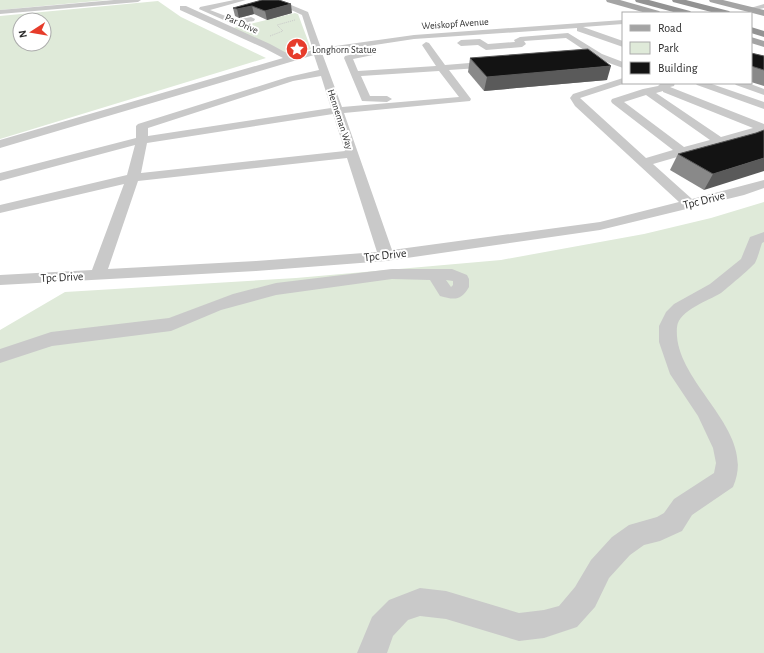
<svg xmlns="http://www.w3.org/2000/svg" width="764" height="653" viewBox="0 0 764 653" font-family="'Alegreya Sans',sans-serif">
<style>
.green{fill:#dfead9;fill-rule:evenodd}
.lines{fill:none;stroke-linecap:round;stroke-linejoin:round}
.path{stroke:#c9c9c9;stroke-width:1;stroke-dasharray:1 1;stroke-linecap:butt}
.minor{fill:#c9c9c9;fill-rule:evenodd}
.major{fill:#a4a4a4;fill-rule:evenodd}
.highway{fill:#939393;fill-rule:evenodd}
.wall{fill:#898989}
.shaded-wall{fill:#5a5a5a}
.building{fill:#131313;stroke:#5a5a5a}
.labels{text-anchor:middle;stroke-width:4;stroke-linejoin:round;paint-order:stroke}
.far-street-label{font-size:10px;fill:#2c2c2c;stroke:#fff}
.far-poi-label{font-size:10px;fill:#2c2c2c;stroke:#fff;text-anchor:start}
.street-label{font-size:12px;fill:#2c2c2c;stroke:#fff}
</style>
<rect width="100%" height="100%" fill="#fff"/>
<!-- green -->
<g class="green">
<path d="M0,0H107L0,10Z"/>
<path d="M158,1L181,17L266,58L0,139V16ZM20,20H44V44H20Z"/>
<path d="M295,13L298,14L311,49L290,56L233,28Z"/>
<path d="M764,202V653H0V330L65,292L296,278L501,260L644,234L711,218Z"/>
</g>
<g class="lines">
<!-- path -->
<path class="path" d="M270,36L283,31L277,25L295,20"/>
<!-- minor -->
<g class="minor">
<path d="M114,0H141L138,2L0,14V10Z"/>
<path d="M234,0H246L210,10L236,20L251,17L255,19L254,21L235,25L199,9L200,7Z"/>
<path d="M270,0H279L308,12L321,48L414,35L623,20V24L583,27L623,41V47L577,31V28L414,39L322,53L342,107L459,97L439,71L361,76L370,96H387L392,99L387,102L362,101L344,58L345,56L370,50L373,51L374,53L373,55L353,59L358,71L436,66L422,45L426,42L429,43L445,65L494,61L499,64L494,67L449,70L471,99L470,101L344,113L392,250L600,222L679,202L575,106L570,98L573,94L623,78V83H626L580,98L646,158L673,150L612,103L611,101L612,99L643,89L658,86L660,84L675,83L674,86L670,87L764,124V132L653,164L692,199L764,180V188L744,195L600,230L386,261L256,271L0,285V275L92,270L124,184L0,213V205L127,175L135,145L0,181V173L136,138V126L138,124L288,77L319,70L314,55L0,148V140L283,58L264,48L180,10V6H186L270,44L292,56L313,50L302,15ZM321,76L331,108L148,136V128L293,81ZM663,91V92L753,128L721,137L656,93ZM646,95L710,140L684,147L624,102ZM333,114L345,151L141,173L147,143ZM347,158L377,252L256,261L108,269L138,181Z"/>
<path d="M764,4V8L751,11L747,9Z"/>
<path d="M568,33L602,54L623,62V68L598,59L571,60L570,58L571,56L590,54L566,38L524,41L526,44L522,47L486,50L478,45L461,46L457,43L461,40L480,39L488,44L515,42L514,40L520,37Z"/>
<path d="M695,83H709L764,102V109L697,85Z"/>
<path d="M734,83H748L764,89V95L736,85Z"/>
<path d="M764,232V242L762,243C760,249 758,257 755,263C752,267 725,290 721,293C708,301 679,310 677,327C672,383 759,429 733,487L692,515L682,531L660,541L644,545L630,555L609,578L595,607L577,627L544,638L519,641L446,619L420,616L408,620L393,636L387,653H357L372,617L389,600L420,588L446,591L519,613L544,610L559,606L575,587L591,560L612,537L629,525L657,517L664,513L674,499L714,473L716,463L713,448L698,416L670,374L659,342V326L666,312L674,304L710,284L741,259L750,237Z"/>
<path d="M392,269H452L467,275L469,279V287C461,301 454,300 440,296L430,280L392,279L276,295L221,310L171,331L52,346L0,363V349L51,332L169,318L233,294L276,283ZM446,280L453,281V285L451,287Z"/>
</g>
<!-- major -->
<g class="major">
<path d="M606,0H620L659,11L661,13H646L607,2Z"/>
<path d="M709,0H723L764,10V16L710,2Z"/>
<path d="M751,37L764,41V47L751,43Z"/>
</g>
<!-- highway -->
<g class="highway">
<path d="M635,0H649L690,11L692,13H677L636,2Z"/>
<path d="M672,0H686L729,11L731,13H715L673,2Z"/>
<path d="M751,27L764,31V37L751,33Z"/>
</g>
</g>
<!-- wall -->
<g class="wall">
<path d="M262,0L292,13L267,20L254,14L239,18L235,16L233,8Z"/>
<path d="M751,53L764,56V86L751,82Z"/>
<path d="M470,58L607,80L484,91L468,72Z"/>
<path d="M756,133L704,190L670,170L678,154Z"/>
</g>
<!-- shaded-wall -->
<g class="shaded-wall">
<path d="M291,4L292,13L267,20L265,11Z"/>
<path d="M252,6L254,14L239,18L237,9Z"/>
<path d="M611,66L607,80L484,91L487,77Z"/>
<path d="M764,158V171L704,190L713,174Z"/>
</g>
<!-- building -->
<g class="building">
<path d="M262,0H279L291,4L265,11L252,6L237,9L233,8Z"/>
<path d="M588,49L611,66L487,77L470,58Z"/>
<path d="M751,53L764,56V70L751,66Z"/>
<path d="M764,130V158L713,174L678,154L756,133Z"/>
</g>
<!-- icons -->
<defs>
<g id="sight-disc" transform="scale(1.15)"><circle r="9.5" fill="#e63c2b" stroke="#fff"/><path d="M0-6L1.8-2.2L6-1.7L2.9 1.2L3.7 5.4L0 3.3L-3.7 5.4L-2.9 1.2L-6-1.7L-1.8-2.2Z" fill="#fff"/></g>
</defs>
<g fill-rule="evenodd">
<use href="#sight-disc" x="297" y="49"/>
</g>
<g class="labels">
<!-- far-street labels -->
<g class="far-street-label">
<text transform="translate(242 23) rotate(24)" y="4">Par Drive</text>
<text transform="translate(455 23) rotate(-4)" y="4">Weiskopf Avenue</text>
<text transform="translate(341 119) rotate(72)" y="4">Henneman Way</text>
</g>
<!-- far-poi labels -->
<g class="far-poi-label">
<text x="312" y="53">Longhorn Statue</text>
</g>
<!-- street labels -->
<g class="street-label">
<text transform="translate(704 200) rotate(-14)" y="4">Tpc Drive</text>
<text transform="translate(385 255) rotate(-6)" y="4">Tpc Drive</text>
<text transform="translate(62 277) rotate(-3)" y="4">Tpc Drive</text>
</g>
</g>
<!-- legend -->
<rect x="622" y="12" width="130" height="72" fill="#ffffff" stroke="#ababab"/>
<rect x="630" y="25" width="20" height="6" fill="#a4a4a4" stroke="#ababab"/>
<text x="658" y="32" font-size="12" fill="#2c2c2c">Road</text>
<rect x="630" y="42" width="20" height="12" fill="#dfead9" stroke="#ababab"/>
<text x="658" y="52" font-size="12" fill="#2c2c2c">Park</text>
<rect x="630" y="62" width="20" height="12" fill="#131313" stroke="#ababab"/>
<text x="658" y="72" font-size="12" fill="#2c2c2c">Building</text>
<!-- north arrow -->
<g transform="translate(32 32) rotate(258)"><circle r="19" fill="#ffffff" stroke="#ababab"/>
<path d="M0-3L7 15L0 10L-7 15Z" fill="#e63c2b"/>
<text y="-6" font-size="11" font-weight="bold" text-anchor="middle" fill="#2c2c2c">N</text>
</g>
</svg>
